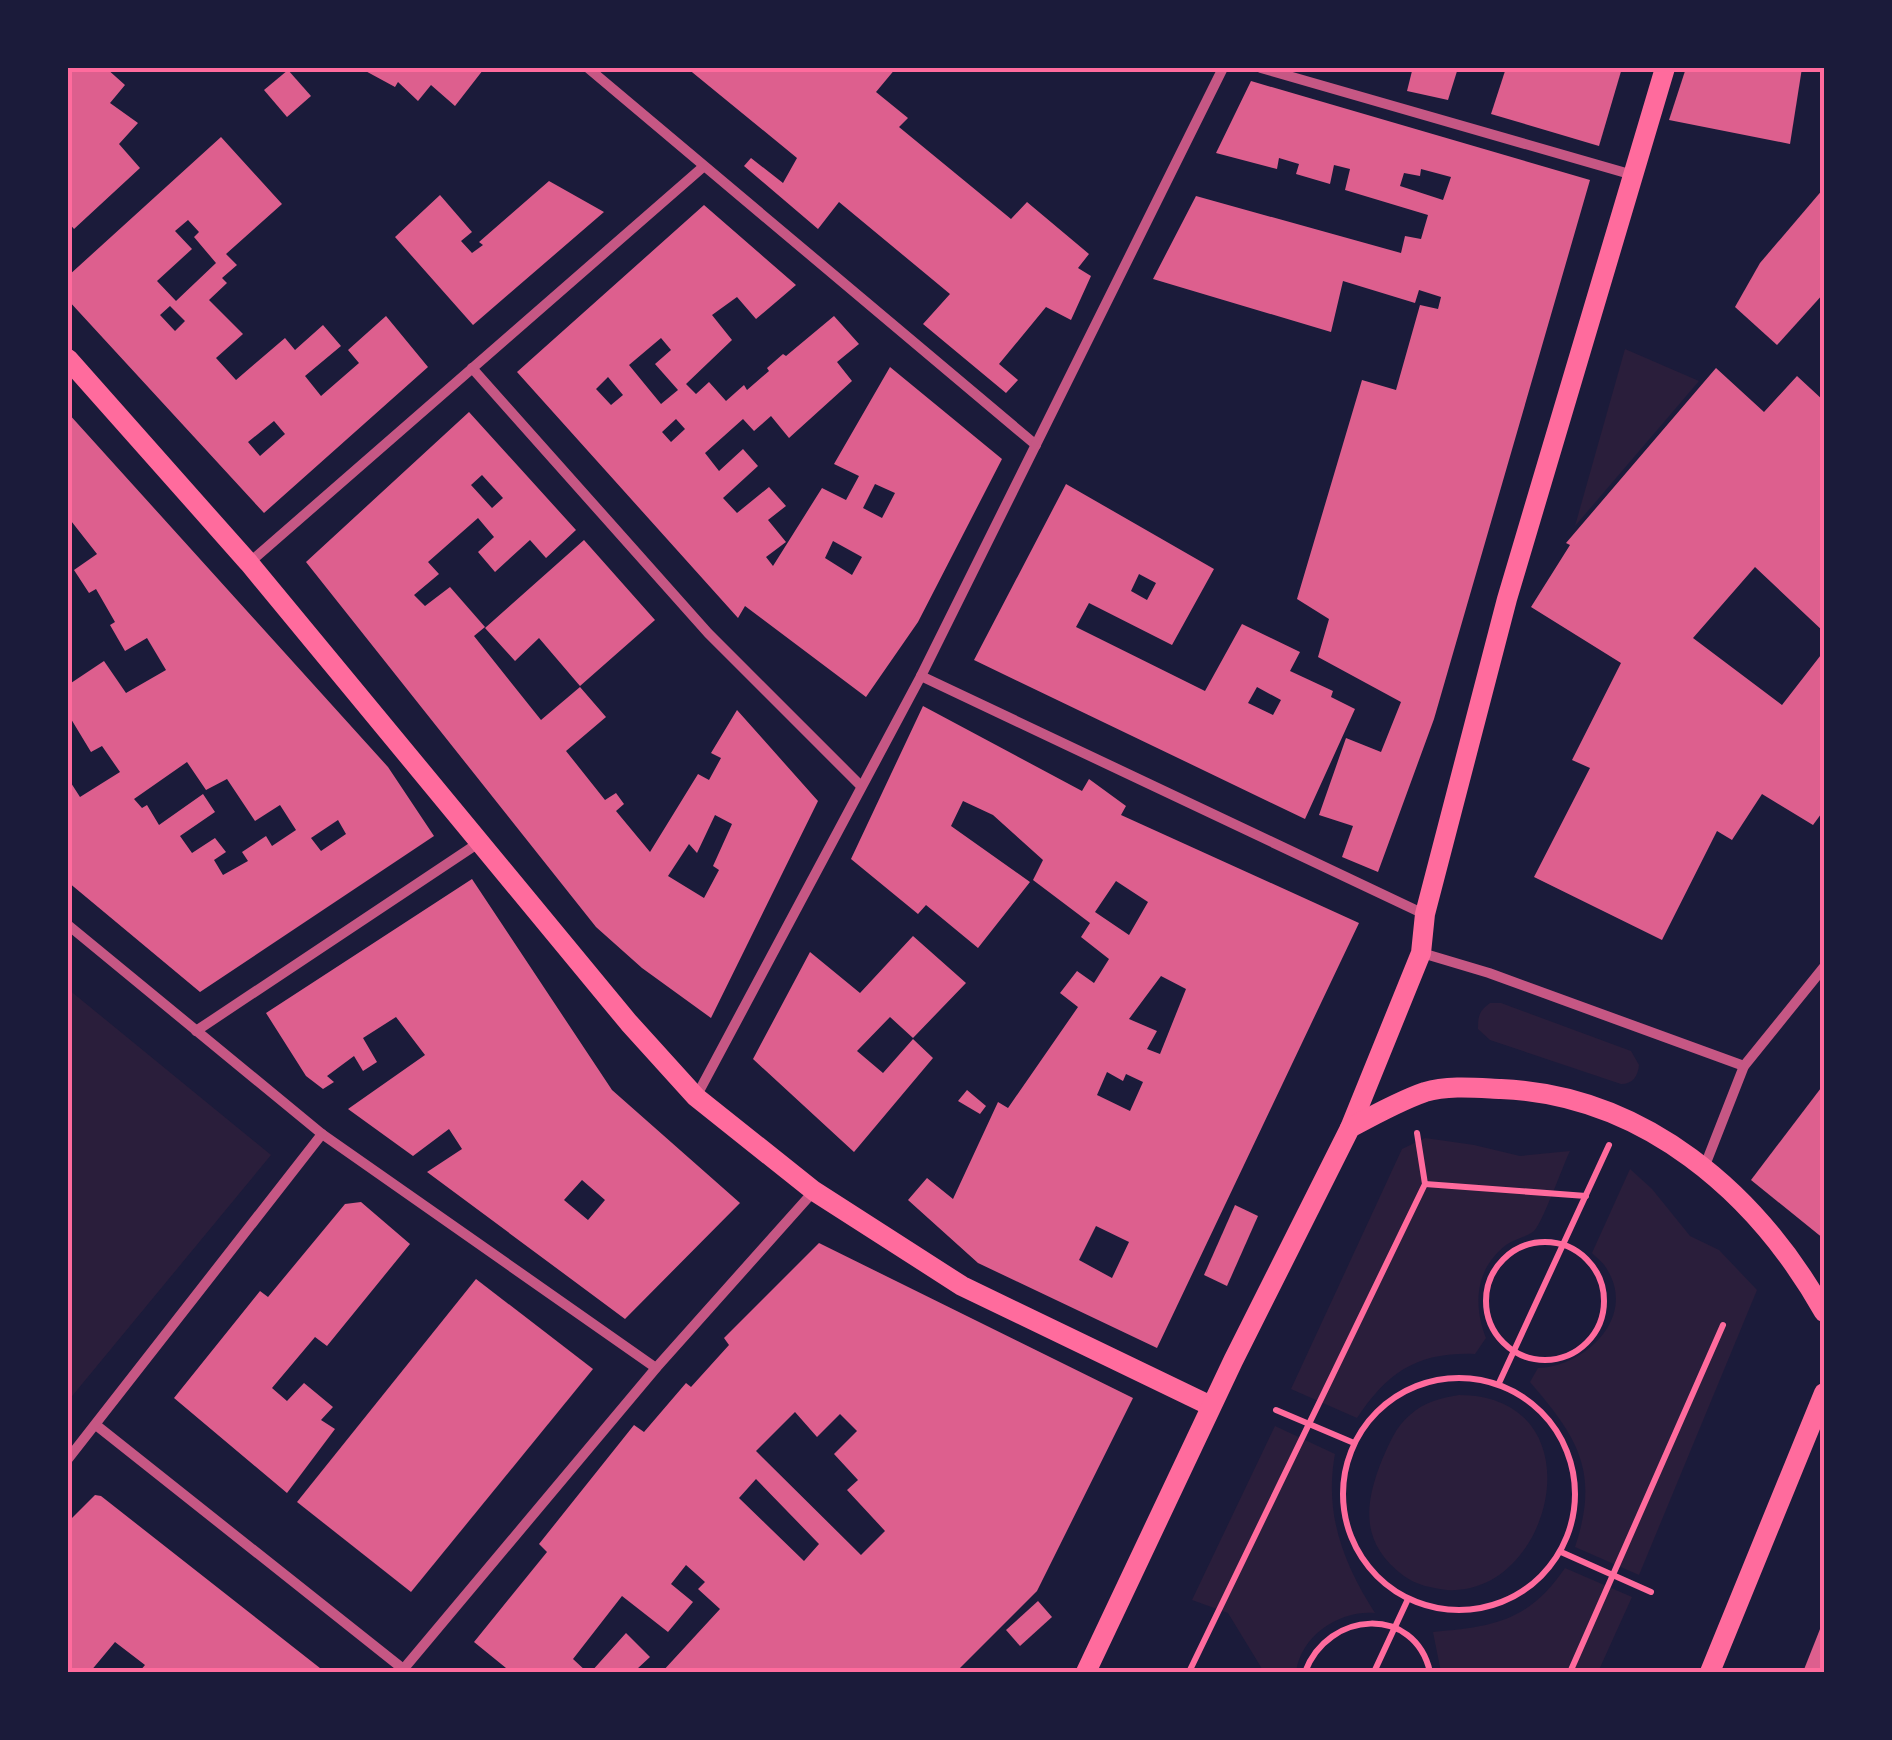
<svg xmlns="http://www.w3.org/2000/svg" width="1892" height="1740" viewBox="0 0 1892 1740" font-family="'Nunito Sans',sans-serif">
<style>
.green{fill:#2a1e3b}
.building{fill:#dd5f8e;fill-rule:evenodd}
.lines{fill:none;stroke-linecap:round;stroke-linejoin:round}
.path{stroke:#ff6b9d;stroke-width:6}
.minor{stroke:#c65784;stroke-width:10}
.secondary{stroke:#ff6b9d;stroke-width:20}
.neatline{fill:none;stroke:#ff6b9d;stroke-width:4}
</style>
<rect width="100%" height="100%" fill="#1b1b3a"/>
<!-- green -->
<g class="green">
<path d="M1625,349L1699,381L1575,526Z"/>
<path d="M68,989L271,1155L68,1401Z"/>
<path d="M1490,1003H1501L1631,1051L1639,1065C1638,1076 1633,1084 1621,1084L1490,1040L1478,1029C1478,1016 1479,1011 1490,1003Z"/>
<path d="M1425,1138L1474,1145L1520,1156L1570,1151C1563,1165 1543,1222 1534,1231C1527,1237 1514,1239 1506,1245C1475,1269 1473,1305 1486,1338L1475,1354C1417,1352 1388,1372 1357,1418L1291,1389L1402,1149Z"/>
<path d="M1630,1169L1652,1189L1690,1236L1719,1250L1757,1290L1639,1575L1575,1547C1600,1472 1578,1438 1530,1382L1538,1368C1584,1367 1636,1319 1608,1271C1605,1264 1597,1258 1592,1253Z"/>
<path d="M1459,1395C1601,1396 1553,1597 1447,1590C1432,1588 1416,1585 1404,1576C1360,1543 1364,1505 1382,1460C1389,1444 1396,1426 1410,1415C1424,1402 1441,1398 1459,1395Z"/>
<path d="M1275,1426L1335,1454C1324,1513 1343,1563 1375,1613C1340,1610 1301,1635 1296,1672H1264L1228,1613L1192,1600Z"/>
<path d="M1565,1568L1632,1597L1598,1672H1441L1433,1632C1494,1627 1529,1621 1565,1568Z"/>
</g>
<!-- building -->
<g class="building">
<path d="M68,68H106L125,85L110,103L138,123L119,144L140,168L74,229L68,222Z"/>
<path d="M360,68H479L483,70L455,106L431,85L418,101L398,82L395,87Z"/>
<path d="M687,68H896L876,92L908,118L899,127L1011,219L1027,202L1089,254L1078,268L1091,276L1071,320L1046,307L999,364L1018,380L1006,393L923,324L950,294L839,202L818,229L744,166L751,158L783,183L797,158Z"/>
<path d="M1405,68H1458L1448,100L1407,91L1412,71Z"/>
<path d="M1506,68H1622L1599,146L1491,114Z"/>
<path d="M1686,68H1802L1790,144L1669,120Z"/>
<path d="M288,70L311,96L287,117L264,90Z"/>
<path d="M1251,81L1590,180L1434,719L1378,872L1342,857L1353,826L1319,815L1346,738L1381,752L1401,702L1318,657L1329,619L1297,599L1362,380L1396,390L1420,305L1438,309L1441,297L1419,290L1415,303L1343,281L1331,332L1153,279L1196,196L1401,253L1405,236L1421,239L1428,215L1345,190L1350,169L1334,165L1330,184L1296,174L1299,164L1279,158L1277,169L1216,153ZM1421,169L1451,177L1443,200L1400,186L1404,173L1420,176Z"/>
<path d="M221,137L282,204L226,254L237,265L222,278L227,283L209,300L243,334L216,358L236,380L285,338L295,350L323,325L341,346L305,376L321,396L359,363L348,350L386,316L428,367L264,513L68,300V276ZM188,220L199,232L194,237L216,263L176,301L157,281L192,249L175,231ZM170,306L185,321L175,331L160,315ZM274,421L285,434L260,456L248,442Z"/>
<path d="M549,181L604,212L473,325L395,237L440,195L472,232L461,241L472,253L483,245L479,242Z"/>
<path d="M1824,188V293L1777,345L1735,307L1760,263Z"/>
<path d="M704,205L796,285L756,319L737,297L712,315L732,340L686,384L696,394L709,382L726,401L744,385L747,390L769,371L767,368L783,354L786,356L834,316L859,344L837,362L852,381L789,438L771,416L754,431L743,419L705,453L719,471L743,449L758,466L723,498L737,513L769,487L786,506L768,520L786,542L766,557L773,566L822,488L846,500L859,476L834,464L890,367L1002,459L918,622L866,697L745,606L738,618L517,372ZM661,338L671,350L655,364L678,390L661,404L629,365ZM608,377L623,395L611,405L596,389ZM676,419L685,429L671,442L662,432ZM875,484L895,493L882,518L863,508ZM833,541L862,557L852,575L825,558Z"/>
<path d="M1716,368L1764,412L1797,376L1824,401V632L1755,567L1693,638L1782,705L1824,651V810L1813,825L1762,794L1732,840L1717,831L1662,940L1534,877L1590,768L1572,760L1621,663L1531,607L1570,545L1566,543Z"/>
<path d="M469,412L576,530L546,558L530,540L495,572L478,552L494,537L478,518L428,562L439,574L414,595L425,606L450,587L485,627L474,636L541,720L580,687L606,717L566,751L605,800L616,793L624,804L616,811L650,852L698,774L709,780L721,758L711,753L737,710L818,801L711,1018L642,968L596,927L306,562ZM482,475L503,498L492,508L471,485ZM715,815L732,824L713,866L719,870L704,898L668,876L689,844L697,853Z"/>
<path d="M68,413L388,767L434,836L200,992L68,882V785L71,783L80,797L120,772L102,746L91,752L68,714V685L104,661L126,693L166,670L147,638L125,651L110,625L115,622L96,589L89,593L74,570L97,554L68,517ZM187,762L206,790L227,779L255,821L280,805L296,830L272,846L266,836L242,852L248,861L223,875L214,860L226,852L215,838L192,853L180,836L215,812L203,794L159,825L147,805L142,808L134,799ZM338,820L346,834L321,851L311,838Z"/>
<path d="M1066,484L1214,569L1172,645L1089,603L1076,627L1205,691L1242,624L1300,652L1290,671L1333,691L1331,697L1355,709L1305,819L974,660ZM1139,574L1156,583L1147,600L1131,591ZM1257,687L1281,700L1273,715L1248,703Z"/>
<path d="M584,540L655,620L580,686L539,638L515,661L485,628Z"/>
<path d="M923,706L1082,791L1089,779L1126,806L1121,815L1359,923L1157,1348L978,1263L908,1200L927,1178L953,1199L998,1102L1008,1108L1078,1007L1060,993L1077,971L1094,983L1109,959L1081,937L1090,923L1033,880L1043,860L993,815L963,801L951,826L1030,882L978,948L926,905L918,914L851,859ZM1116,881L1148,902L1129,935L1095,912ZM1161,976L1186,989L1160,1054L1147,1049L1157,1031L1129,1019ZM1107,1072L1123,1081L1126,1074L1143,1082L1130,1111L1097,1095ZM1096,1226L1129,1242L1112,1278L1079,1260Z"/>
<path d="M472,879L612,1090L740,1203L625,1319L427,1172L462,1149L449,1129L413,1156L348,1109L425,1055L396,1017L363,1038L377,1062L363,1071L354,1056L327,1076L334,1082L323,1089L306,1076L266,1013ZM582,1180L605,1200L588,1220L564,1200Z"/>
<path d="M913,936L966,983L913,1038L890,1017L857,1051L883,1073L913,1039L933,1058L854,1152L753,1059L810,952L860,993Z"/>
<path d="M1824,1084V1239L1751,1180Z"/>
<path d="M967,1090L986,1106L980,1114L958,1101Z"/>
<path d="M361,1202L410,1244L327,1346L315,1337L272,1388L287,1401L304,1383L333,1407L321,1420L335,1429L287,1493L174,1398L260,1291L268,1297L345,1204Z"/>
<path d="M1235,1205L1258,1216L1227,1286L1204,1275Z"/>
<path d="M819,1243L1133,1398L1037,1591L956,1672H662L720,1609L698,1589L705,1582L686,1565L671,1584L693,1602L668,1632L622,1596L573,1659L587,1672H511L474,1642L547,1552L539,1544L634,1425L644,1432L686,1383L691,1387L729,1345L724,1338ZM795,1412L817,1437L840,1414L857,1431L834,1454L858,1480L847,1490L885,1531L861,1555L756,1451ZM756,1479L819,1544L804,1561L739,1498Z"/>
<path d="M476,1279L593,1369L411,1592L297,1502Z"/>
<path d="M95,1495L101,1496L325,1672H139L145,1665L115,1642L90,1672H68V1522Z"/>
<path d="M1038,1601L1052,1617L1020,1646L1006,1630Z"/>
<path d="M1824,1619V1672H1803Z"/>
<path d="M626,1633L650,1657L637,1669L640,1672H591Z"/>
</g>
<g class="lines">
<!-- path -->
<g class="path">
<path d="M1425,1184L1586,1196"/>
<circle cx="1545" cy="1301" r="59"/>
<circle cx="1459" cy="1494" r="116"/>
<path d="M1499,1383L1609,1145"/>
<path d="M1276,1410L1354,1443"/>
<path d="M1561,1552L1651,1592"/>
<path d="M1571,1670L1723,1325"/>
<path d="M1189,1672L1425,1184L1417,1133"/>
<path d="M1305,1672C1328,1610 1415,1605 1430,1672"/>
<path d="M1374,1672L1408,1599"/>
</g>
<!-- minor -->
<g class="minor">
<path d="M588,68L1036,445"/>
<path d="M1261,68L1633,175"/>
<path d="M472,368L708,633L860,785"/>
<path d="M249,563L703,167"/>
<path d="M921,676L1424,914"/>
<path d="M68,925L322,1134L656,1368"/>
<path d="M1422,953L1489,973L1744,1066"/>
<path d="M196,1031L480,842"/>
<path d="M696,1097L921,676L1223,68"/>
<path d="M1704,1168L1744,1066L1824,967"/>
<path d="M96,1425L407,1672"/>
<path d="M68,1459L322,1134"/>
<path d="M401,1672L656,1368L814,1191"/>
</g>
<!-- secondary -->
<g class="secondary">
<path d="M68,359L249,563L629,1023L696,1097L814,1191L962,1286L1211,1406"/>
<path d="M1350,1128L1421,953L1425,914L1507,599L1665,68"/>
<path d="M1086,1672L1233,1361L1350,1128C1374,1115 1399,1101 1425,1092C1448,1085 1478,1088 1501,1089C1644,1095 1756,1192 1824,1312"/>
<path d="M1710,1672L1824,1393"/>
</g>
</g>
<!-- border -->
<rect width="1892" height="1740" fill="none" stroke="#1b1b3a" stroke-width="140"/>
<rect x="70" y="70" width="1752" height="1600" class="neatline"/>
</svg>
